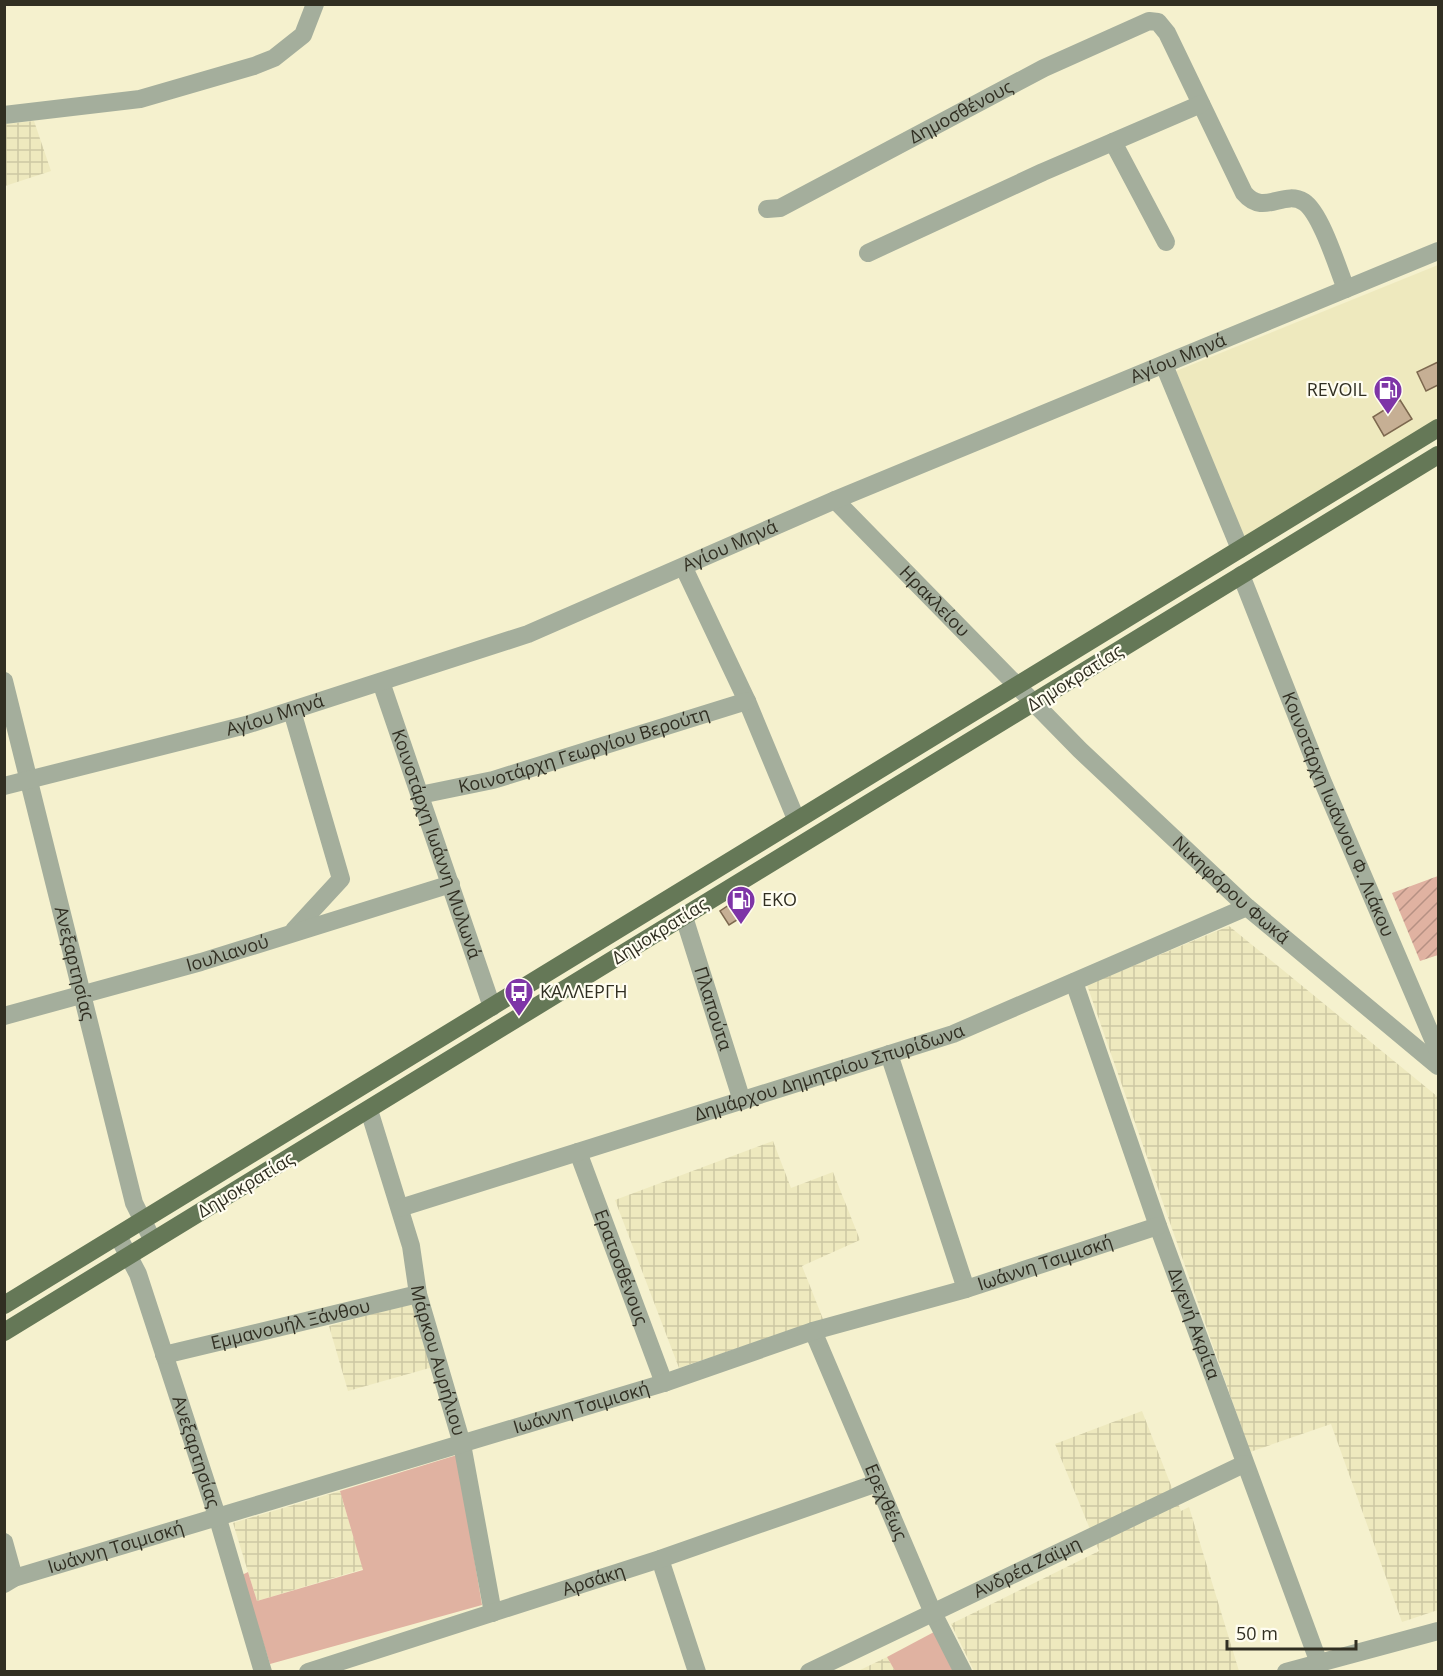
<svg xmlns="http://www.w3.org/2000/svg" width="1443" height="1676" viewBox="0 0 1443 1676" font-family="'Open Sans',sans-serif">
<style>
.built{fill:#eee9be}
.industrial{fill:url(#industrial-grid)}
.grass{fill:#e0b2a1}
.garden{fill:url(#garden-furrows)}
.building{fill:#c6af94;stroke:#7d684f;stroke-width:1.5}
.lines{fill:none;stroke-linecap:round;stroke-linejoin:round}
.minor{stroke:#a4ae9c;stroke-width:18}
.major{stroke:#657857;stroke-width:18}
.labels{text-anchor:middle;stroke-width:4.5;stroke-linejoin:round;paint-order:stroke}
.street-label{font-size:18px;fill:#312f22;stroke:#fffdf0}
.poi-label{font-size:18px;fill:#312f22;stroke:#fffdf0;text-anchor:start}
</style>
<defs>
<pattern id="industrial-grid" width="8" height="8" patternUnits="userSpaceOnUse" patternTransform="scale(1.5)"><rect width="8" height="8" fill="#eee9be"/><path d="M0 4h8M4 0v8" fill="none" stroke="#cdc8a3"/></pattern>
<pattern id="garden-furrows" width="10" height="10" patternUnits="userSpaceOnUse" patternTransform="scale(1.5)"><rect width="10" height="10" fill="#e0b2a1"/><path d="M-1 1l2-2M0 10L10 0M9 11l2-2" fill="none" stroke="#b69183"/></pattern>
</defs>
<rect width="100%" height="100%" fill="#f5f1ce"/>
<!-- built -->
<path class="built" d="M1438,265V421L1245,539L1176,371Z"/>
<!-- industrial -->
<g class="industrial">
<path d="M34,121L51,171L5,186V124Z"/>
<path d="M1229,926L1438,1097V1610L1402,1622L1331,1424L1250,1452L1087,985Z"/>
<path d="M773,1141L791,1188L833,1172L860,1240L802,1266L823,1319L679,1368L615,1200Z"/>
<path d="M415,1302L433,1367L348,1391L329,1326Z"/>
<path d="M1142,1411L1181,1511L1189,1507L1239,1671H974L951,1624L1099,1551L1055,1444Z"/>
<path d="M340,1491L363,1569L257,1601L233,1523Z"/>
<path d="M887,1657L895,1671L856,1672Z"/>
</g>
<!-- grass -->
<g class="grass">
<path d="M457,1455L482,1605L270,1664L242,1575L248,1572L257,1601L363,1570L340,1491Z"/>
<path d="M934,1632L953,1671H895L887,1657Z"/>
</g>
<!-- garden -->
<path class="garden" d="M1438,876V955L1420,961L1392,893Z"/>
<!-- building -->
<g class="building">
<path d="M1438,362V385L1426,391L1417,372Z"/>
<path d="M1400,400L1412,419L1384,436L1373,417Z"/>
<path d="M738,899L748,913L729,925L720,911Z"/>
</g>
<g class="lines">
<!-- minor -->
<g class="minor">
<path d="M4,115L140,99L254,66L274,58L303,35L315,4"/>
<path d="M1113,142L1166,242"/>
<path id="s1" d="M767,209L780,208L1044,68L1149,21L1158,22L1167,33L1244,193C1264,217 1283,189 1304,202C1321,213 1338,269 1346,289"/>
<path d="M868,253L1043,172L1201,104"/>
<path d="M1164,365L1240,549"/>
<path id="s2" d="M835,500L1080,750L1247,907L1438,1066"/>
<path d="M684,568L747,701L796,819"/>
<path id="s3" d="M1241,575L1322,780L1438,1051"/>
<path id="s4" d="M4,681L134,1203L153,1241"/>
<path id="s5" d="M381,682L492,1007"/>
<path d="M292,711L341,879L294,930"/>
<path id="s6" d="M4,786L246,725L528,634L835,500L1438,251"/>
<path id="s7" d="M420,795L493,780L747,701"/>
<path id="s8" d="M684,917L742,1101"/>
<path id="s9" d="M1074,982L1158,1226L1319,1663"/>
<path id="s10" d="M4,1016L201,962L451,884"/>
<path d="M889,1054L966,1289"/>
<path id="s11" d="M369,1110L411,1246L418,1294L462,1444L493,1613"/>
<path id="s12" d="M578,1152L664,1383"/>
<path id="s13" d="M400,1208L953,1034L1247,907"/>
<path id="s14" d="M118,1236L138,1274L218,1519L263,1672"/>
<path id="s15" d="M813,1331L933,1613L963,1672"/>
<path id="s16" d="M164,1355L418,1294"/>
<path d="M4,1542L14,1578"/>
<path d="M660,1559L697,1672"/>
<path id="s17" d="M4,1584L14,1578L664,1383L813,1331L966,1289L1158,1226"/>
<path id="s18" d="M308,1672L660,1559L877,1483"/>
<path id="s19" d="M809,1672L1244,1464"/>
<path d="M1286,1672L1438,1631"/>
</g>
<!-- major -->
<g class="major">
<path d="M4,1305L1438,428"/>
<path d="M4,1332L1438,455"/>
</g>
</g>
<!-- icons -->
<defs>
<g id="fuel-pin" transform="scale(1.5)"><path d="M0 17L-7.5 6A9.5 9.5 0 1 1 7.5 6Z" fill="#7e35a7" stroke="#fffdf0"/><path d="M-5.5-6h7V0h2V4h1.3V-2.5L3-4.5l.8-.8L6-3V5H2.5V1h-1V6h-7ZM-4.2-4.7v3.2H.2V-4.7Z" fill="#fff"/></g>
<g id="bus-pin" transform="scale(1.5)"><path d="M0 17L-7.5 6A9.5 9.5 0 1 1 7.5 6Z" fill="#7e35a7" stroke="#fffdf0"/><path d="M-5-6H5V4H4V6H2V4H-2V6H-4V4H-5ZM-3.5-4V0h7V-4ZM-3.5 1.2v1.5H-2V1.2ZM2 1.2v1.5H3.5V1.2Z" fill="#fff"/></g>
</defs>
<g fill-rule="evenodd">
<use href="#fuel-pin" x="1388" y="390"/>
<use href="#fuel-pin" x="741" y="900"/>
<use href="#bus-pin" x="519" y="992"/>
</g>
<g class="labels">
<!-- street labels -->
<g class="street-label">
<text dy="6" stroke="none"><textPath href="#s1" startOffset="218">Δημοσθένους</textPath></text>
<text dy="6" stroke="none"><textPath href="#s6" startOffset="1252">Αγίου Μηνά</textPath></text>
<text dy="6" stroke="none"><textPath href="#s6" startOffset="766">Αγίου Μηνά</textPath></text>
<text dy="6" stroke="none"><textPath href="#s2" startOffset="142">Ηρακλείου</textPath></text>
<text transform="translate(1075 678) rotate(-32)" y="6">Δημοκρατίας</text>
<text dy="6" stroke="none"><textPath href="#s6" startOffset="280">Αγίου Μηνά</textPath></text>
<text dy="6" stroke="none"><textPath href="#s7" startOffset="170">Κοινοτάρχη Γεωργίου Βερούτη</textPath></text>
<text dy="6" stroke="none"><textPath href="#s3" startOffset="258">Κοινοτάρχη Ιωάννου Φ. Λιάκου</textPath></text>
<text dy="6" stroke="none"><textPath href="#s5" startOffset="171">Κοινοτάρχη Ιωάννη Μυλωνά</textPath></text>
<text dy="6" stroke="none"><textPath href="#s2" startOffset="556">Νικηφόρου Φωκά</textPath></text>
<text transform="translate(660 931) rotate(-32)" y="6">Δημοκρατίας</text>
<text dy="6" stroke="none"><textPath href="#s10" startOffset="232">Ιουλιανού</textPath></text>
<text dy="6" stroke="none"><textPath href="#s4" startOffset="291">Ανεξαρτησίας</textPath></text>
<text dy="6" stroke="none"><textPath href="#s8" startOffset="96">Πλαπούτα</textPath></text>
<text dy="6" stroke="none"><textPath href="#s13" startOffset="450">Δημάρχου Δημητρίου Σπυρίδωνα</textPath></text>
<text transform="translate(246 1185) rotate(-31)" y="6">Δημοκρατίας</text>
<text dy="6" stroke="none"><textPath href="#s17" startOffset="1090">Ιωάννη Τσιμισκή</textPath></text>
<text dy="6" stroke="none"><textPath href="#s12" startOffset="123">Ερατοσθένους</textPath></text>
<text dy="6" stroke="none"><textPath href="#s9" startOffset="362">Διγενή Ακρίτα</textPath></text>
<text dy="6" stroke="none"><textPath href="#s16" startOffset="130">Εμμανουήλ Ξάνθου</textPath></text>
<text dy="6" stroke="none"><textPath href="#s11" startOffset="260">Μάρκου Αυρήλιου</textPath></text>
<text dy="6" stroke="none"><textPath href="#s17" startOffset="604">Ιωάννη Τσιμισκή</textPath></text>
<text dy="6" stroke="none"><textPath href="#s14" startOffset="230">Ανεξαρτησίας</textPath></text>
<text dy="6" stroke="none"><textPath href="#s15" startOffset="186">Ερεχθέως</textPath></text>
<text dy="6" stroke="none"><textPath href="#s17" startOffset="118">Ιωάννη Τσιμισκή</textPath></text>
<text dy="6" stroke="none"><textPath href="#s19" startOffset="242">Ανδρέα Ζαϊμη</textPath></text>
<text dy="6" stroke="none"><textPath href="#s18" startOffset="300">Αρσάκη</textPath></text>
</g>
<!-- poi labels -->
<g class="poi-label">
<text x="1367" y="396" text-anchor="end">REVOIL</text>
<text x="762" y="906">EKO</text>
<text x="540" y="998">ΚΑΛΛΕΡΓΗ</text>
</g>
</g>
<!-- border -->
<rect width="1443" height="1676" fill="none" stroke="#312f22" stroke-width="12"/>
<!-- scale -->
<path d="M1227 1640v9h129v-9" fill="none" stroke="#312f22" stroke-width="3"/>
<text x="1236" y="1640" font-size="18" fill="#312f22" stroke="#fffdf0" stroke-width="4.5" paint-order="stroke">50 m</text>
</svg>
